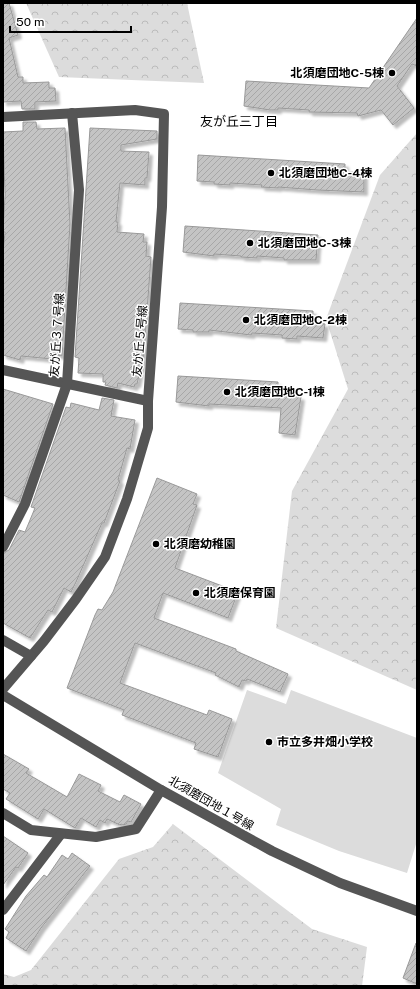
<svg xmlns="http://www.w3.org/2000/svg" width="420" height="989" viewBox="0 0 420 989" font-family="'Public Sans','Noto Sans JP',sans-serif">
<style>
.forest{fill:url(#forest-crowns)}
.pitch{fill:#dcdcdc}
.building{fill:url(#building-hatch);stroke:#999;filter:url(#shadow)}
.lines{fill:none;stroke-linecap:round;stroke-linejoin:round}
.minor{stroke:#555;stroke-width:10}
.poi-dot{fill:#000;stroke:#fff;stroke-width:1.5}
.labels{text-anchor:middle;stroke-width:3;stroke-linejoin:round;paint-order:stroke}
.poi-label{font-size:12px;font-weight:bold;fill:#000;stroke:#fff;text-anchor:start}
.street-label{font-size:12px;fill:#000;stroke:#fff}
.neighbourhood-label{font-size:13px;fill:#000;stroke:#fff}
</style>
<defs>
<pattern id="forest-crowns" width="20" height="18" patternUnits="userSpaceOnUse"><rect width="20" height="18" fill="#dcdcdc"/><path d="M2 6a3 3 0 1 1 6 0M12 15a3 3 0 1 1 6 0" fill="none" stroke="#bbb"/></pattern>
<pattern id="building-hatch" width="6" height="6" patternUnits="userSpaceOnUse"><rect width="6" height="6" fill="#c4c4c4"/><path d="M-1 1l2-2M0 6l6-6M5 7l2-2" fill="none" stroke="#a7a7a7"/></pattern>
<filter id="shadow"><feDropShadow dx="3.5" dy="3.5" stdDeviation="1" flood-color="#0004"/></filter>
</defs>
<rect width="100%" height="100%" fill="#fff"/>
<!-- forest -->
<g class="forest">
<path d="M26,3H187L204,83L59,77Z"/>
<path d="M417,133V690L276,628L292,491L348,389L326,319L380,175Z"/>
<path d="M173,824L312,929L367,947L362,986H3V974L14,977L31,970L119,859L153,847Z"/>
</g>
<!-- pitch -->
<path class="pitch" d="M247,690L286,704L291,690L417,738V841L407,873L339,851L276,825L281,809L218,773Z"/>
<!-- building -->
<g class="building">
<path d="M3,3H9L18,35L9,38L18,77H23V83L49,82V88H55L56,101L35,102V109H22L21,101L3,102Z"/>
<path d="M417,18V66L412,64L397,86L414,108L393,125L381,110L358,116L357,113L309,112V110L278,108V110H270L244,106L246,81L369,88Z"/>
<path d="M23,122H36L37,129L65,128L70,224L62,356L53,354L52,359L21,356L20,360L3,355V252L5,232H3L5,195L3,132L23,131Z"/>
<path d="M90,128L157,131V139L121,145V151L149,152L147,178H145V185L120,183L116,222H118L117,232L144,234L143,242H147L146,256L151,257L144,353L137,384H135L134,387L118,383L117,388L105,385L106,382H103V374L78,373L79,358L75,357Z"/>
<path d="M198,155L345,164V172H364V192L317,190L278,187V188L261,187L262,185L230,183V185L214,184V182L197,181Z"/>
<path d="M185,226L318,235L316,260H284V258L257,256V258L241,257V256L214,254V256L183,252Z"/>
<path d="M180,303L313,311V322L325,324L323,338L297,336V339L282,338V335L252,333L251,335L209,330V332H193V330L178,329Z"/>
<path d="M178,376L278,382V394L301,397L295,435L279,433L281,408L209,404V406L176,402Z"/>
<path d="M3,389L53,404L19,502L3,495Z"/>
<path d="M102,398L114,400L111,416L135,420L130,449L127,448L118,480L120,481L104,523H102L76,582L71,592L64,588L52,612L48,610L30,638L3,623V553L9,550L19,530L25,532L35,508L31,507L66,407L70,408L71,403L99,410Z"/>
<path d="M157,478L197,494L193,504L197,505L175,568L238,592L228,618L163,593L154,618L236,649V651L288,674L280,692L247,679L246,681L242,680L239,687L215,675L216,673L135,643L120,683L207,715L209,710L232,719L218,757L194,749L196,743L122,715L124,710L67,688L95,615L98,609L102,610L113,592Z"/>
<path d="M3,754L29,769L26,773L67,797L79,774L101,785L98,791L120,802L124,795L141,804L131,822L128,821L126,824L123,825L121,824L120,825L107,819L105,823L100,820L96,827L81,818L75,828L44,809L38,819L6,799L10,793L3,789Z"/>
<path d="M3,836L28,853L18,868L16,867L3,885Z"/>
<path d="M72,853L90,866L41,928L26,951L6,938L9,932L5,929L26,896L44,875L47,877L62,855L68,859Z"/>
<path d="M416,943H417V984L403,978Z"/>
</g>
<g class="lines">
<!-- minor -->
<g class="minor">
<path d="M3,117L135,110L164,114L162,207L148,401V428L127,499L105,557L76,599L44,641L3,689"/>
<path d="M3,370L148,401"/>
<path d="M3,547L25,504L67,384L79,190L72,113"/>
<path d="M3,640L31,656"/>
<path d="M3,695L161,790L272,851L340,883L417,911"/>
<path d="M3,813L31,830L96,837L136,829L161,790"/>
<path d="M3,910L61,834"/>
</g>
</g>
<!-- markers -->
<g class="poi-dot">
<circle cx="392" cy="73" r="4"/>
<circle cx="271" cy="173" r="4"/>
<circle cx="250" cy="243" r="4"/>
<circle cx="246" cy="320" r="4"/>
<circle cx="227" cy="392" r="4"/>
<circle cx="156" cy="544" r="4"/>
<circle cx="196" cy="593" r="4"/>
<circle cx="269" cy="742" r="4"/>
</g>
<g class="labels">
<!-- poi labels -->
<g class="poi-label">
<text x="384" y="77" text-anchor="end">北須磨団地C-5棟</text>
<text x="279" y="177">北須磨団地C-4棟</text>
<text x="258" y="247">北須磨団地C-3棟</text>
<text x="254" y="324">北須磨団地C-2棟</text>
<text x="235" y="396">北須磨団地C-1棟</text>
<text x="164" y="548">北須磨幼稚園</text>
<text x="204" y="597">北須磨保育園</text>
<text x="277" y="746">市立多井畑小学校</text>
</g>
<!-- street labels -->
<g class="street-label">
<text transform="translate(57 335) rotate(-86)" y="4">友が丘３７号線</text>
<text transform="translate(140 341) rotate(-85)" y="4">友が丘５号線</text>
<text transform="translate(211 803) rotate(30)" y="4">北須磨団地１号線</text>
</g>
<!-- neighbourhood labels -->
<g class="neighbourhood-label">
<text x="239" y="126">友が丘三丁目</text>
</g>
</g>
<!-- border -->
<rect width="420" height="989" fill="none" stroke="#000000" stroke-width="8"/>
<!-- scale -->
<path d="M10 26v6h121v-6" fill="none" stroke="#000000" stroke-width="2"/>
<text x="16" y="26" font-size="12" fill="#000000" stroke="#ffffff" stroke-width="3" paint-order="stroke">50 m</text>
</svg>
